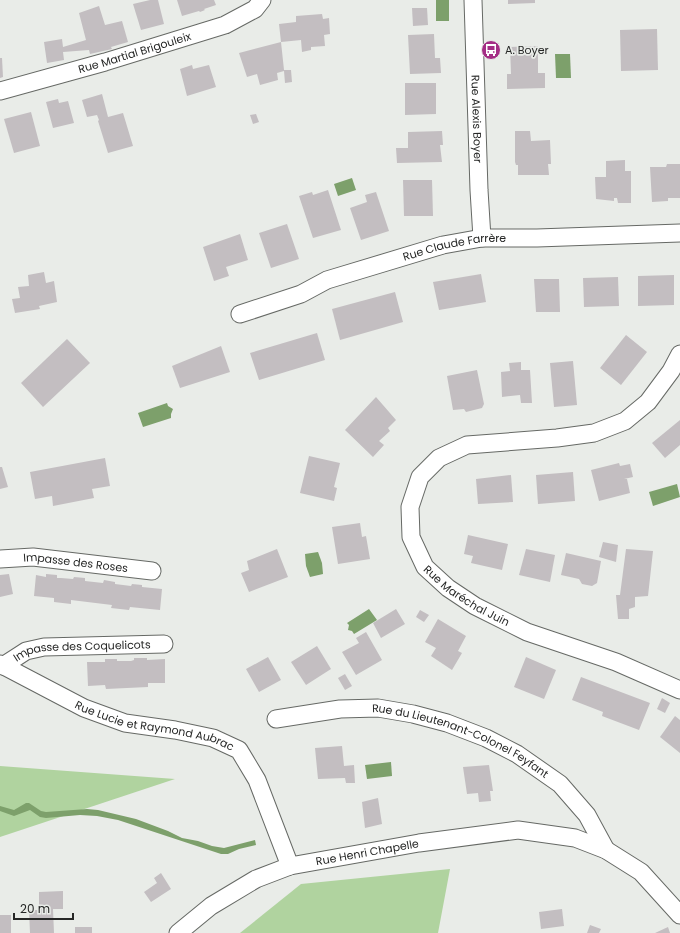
<svg xmlns="http://www.w3.org/2000/svg" width="680" height="933" viewBox="0 0 680 933" font-family="Poppins,sans-serif">
<style>
.green{fill:#b0d39f}
.water{fill:#7da06b}
.building{fill:#c3bec1}
.lines{fill:none;stroke-linecap:round;stroke-linejoin:round}
.minor-casing{stroke:#666965;stroke-width:19}
.minor{stroke:#fff;stroke-width:17}
.labels{text-anchor:middle;stroke-width:3.5;stroke-linejoin:round;paint-order:stroke}
.poi-label{font-size:11px;fill:#262726;stroke:#e9ece8;text-anchor:start}
.street-label{font-size:11px;fill:#262726;stroke:#e9ece8}
</style>
<rect width="100%" height="100%" fill="#e9ece8"/>
<!-- green -->
<g class="green">
<path d="M0,766L175,779L0,837Z"/>
<path d="M450,869L438,933H240L301,884Z"/>
</g>
<!-- water -->
<g class="water">
<rect x="436" y="0" width="13" height="21"/>
<path d="M555,54H570L571,78H556Z"/>
<path d="M352,178L356,190L338,196L334,184Z"/>
<path d="M167,403L168,406L173,409L171,414V418L143,427L138,413Z"/>
<path d="M677,484L680,497L653,506L649,492Z"/>
<path d="M318,552L322,563L323,574L310,577L306,566L305,554Z"/>
<path d="M369,609L377,620L354,634L352,631L348,630L349,625L347,623Z"/>
<path d="M391,762L392,776L367,779L365,765Z"/>
<path d="M26,803H29L41,811L46,812L87,809L98,810L136,819L168,831L182,838L198,841L212,846L224,848L255,840L256,845L239,849L228,854H221L118,820L97,816L80,815L46,818L40,817L30,810L14,816L0,811V806L14,810Z"/>
</g>
<!-- building -->
<g class="building">
<path d="M150,0H158L164,24L141,30L133,4Z"/>
<path d="M177,0H214L216,5L204,9L205,10L200,12L199,11L182,16Z"/>
<path d="M508,0H535V3L508,4Z"/>
<path d="M99,6L105,25L122,21L128,42L111,47L112,49L90,54L89,50L63,52L64,60L47,63L44,42L62,39L63,47L86,40L79,13Z"/>
<path d="M412,8H427L428,25L413,26Z"/>
<path d="M322,14L323,19L329,18L330,34L324,35L325,46L311,47V50L302,52L301,40L281,42L284,70H291L292,82L285,83L284,71L277,73L278,80L260,85L257,74L247,77L239,53L281,42L279,24L296,22V16Z"/>
<path d="M657,29L658,70L621,71L620,30Z"/>
<path d="M434,34L435,58H440L441,73L410,74L408,35Z"/>
<path d="M538,46V73H545V88L507,89V74H511L510,47Z"/>
<path d="M0,58H2L3,77L0,78Z"/>
<path d="M192,65L193,69L209,65L216,87L187,96L180,69Z"/>
<path d="M405,83H436V114L405,115Z"/>
<path d="M102,94L108,117L123,113L133,146L108,153L98,121L99,120L97,115L87,117L82,100Z"/>
<path d="M58,99L59,103L68,101L74,123L53,128L46,102Z"/>
<path d="M31,112L40,146L14,153L4,119Z"/>
<path d="M256,114L259,122L253,124L250,115Z"/>
<path d="M442,131L443,145H440L442,162L397,163L396,148H408V132Z"/>
<path d="M515,131H530L531,141L550,140L551,164H548L549,175H518V165H516L515,162Z"/>
<path d="M625,160V171H631V203H618L617,198H614V201L596,199L595,177H606V161Z"/>
<path d="M667,164H680V198H668V201L652,202L650,167H666Z"/>
<path d="M403,180H432L433,216H404Z"/>
<path d="M328,190L341,230L313,238L299,196L312,192L313,195Z"/>
<path d="M376,192L389,231L361,240L350,208L367,202L365,195Z"/>
<path d="M287,224L299,259L271,268L259,233Z"/>
<path d="M240,234L248,260L226,267L229,276L214,281L203,247Z"/>
<path d="M44,272L46,283L54,281L57,302L39,306L40,309L15,313L12,299L20,298L18,287L29,286L28,275Z"/>
<path d="M481,274L486,302L439,310L433,282Z"/>
<path d="M674,275V305L638,306V276Z"/>
<path d="M618,277L619,306L584,307L583,278Z"/>
<path d="M534,279H559L560,312H536Z"/>
<path d="M395,292L403,322L340,340L332,309Z"/>
<path d="M317,333L325,360L259,380L250,353Z"/>
<path d="M626,335L647,352L621,385L600,368Z"/>
<path d="M67,339L90,363L43,407L21,383Z"/>
<path d="M221,346L230,372L180,388L172,366Z"/>
<path d="M573,361L577,405L554,407L550,363Z"/>
<path d="M521,362V370H530L532,403H521L520,395L502,397L501,372L510,371L509,363Z"/>
<path d="M477,370L484,404L482,408L466,412L464,409L453,410L447,376Z"/>
<path d="M376,397L396,420L388,428L390,431L379,441L384,445L373,457L345,430Z"/>
<path d="M680,420V445L665,458L652,443Z"/>
<path d="M309,456L340,463L334,487L337,488L334,501L300,493Z"/>
<path d="M105,458L110,486L92,489L94,498L53,506L52,496L35,499L30,472Z"/>
<path d="M619,463L620,466L630,464L633,477L624,479H627L630,493L599,501L591,470Z"/>
<path d="M0,467H2L8,487L0,489Z"/>
<path d="M573,472L575,501L538,504L536,475Z"/>
<path d="M511,475L513,502L478,504L476,479Z"/>
<path d="M360,523L362,537L366,536L370,559L338,564L332,527Z"/>
<path d="M468,535L508,544L502,570L471,563L473,556L464,554Z"/>
<path d="M603,542L618,545L616,562L599,557Z"/>
<path d="M277,549L288,577L249,592L241,573L249,570L247,561Z"/>
<path d="M526,549L555,555L550,582L519,575Z"/>
<path d="M626,549L653,551L648,596L635,597V607L629,609V619H618L616,595H620Z"/>
<path d="M566,553L601,561L597,583L592,586L582,584L579,579L561,575Z"/>
<path d="M9,574L13,594L0,597V575Z"/>
<path d="M46,574L57,575V578H61L73,579L74,577L85,578V581L103,583L104,580L115,582V584L131,586L132,584L142,585V587L162,589L160,610L130,607L129,610L111,608L112,605L71,600V604L54,602V598L34,596L36,575L46,577Z"/>
<path d="M396,609L405,624L381,638L373,623Z"/>
<path d="M420,610L429,615L424,622L416,617Z"/>
<path d="M438,619L466,636L458,651L462,653L452,670L431,656L436,648L425,642Z"/>
<path d="M366,632L382,660L356,675L342,652L359,643L356,638Z"/>
<path d="M317,646L331,669L306,685L291,662Z"/>
<path d="M268,657L281,680L259,692L246,669Z"/>
<path d="M526,657L556,670L544,699L514,687Z"/>
<path d="M134,658H147V660L165,659V683H148V687L106,689L105,685L88,686L87,662H105V659H117V661H131L134,660Z"/>
<path d="M345,674L352,686L345,690L338,678Z"/>
<path d="M581,677L650,703L639,730L602,716L603,712L572,700Z"/>
<path d="M662,698L670,703L665,713L657,709Z"/>
<path d="M675,716L680,720V753L660,737Z"/>
<path d="M342,746L344,766L354,765L355,783H346L345,778L318,779L315,748Z"/>
<path d="M489,765L493,791H490L491,801L479,802L478,793L467,794L463,767Z"/>
<path d="M378,798L382,824L365,828L362,802Z"/>
<path d="M161,873L171,889L151,902L144,892L157,883L154,878Z"/>
<path d="M63,891V909H53L54,933H30L29,910H39V892Z"/>
<path d="M562,909L564,926L541,929L539,912Z"/>
<rect x="0" y="915" width="11" height="18"/>
<path d="M590,925L601,929L599,933H587Z"/>
<rect x="75" y="927" width="17" height="6"/>
<path d="M668,927L670,933H655Z"/>
</g>
<g class="lines">
<!-- minor casing -->
<g class="minor-casing">
<g id="minor">
<path id="s1" d="M473,0L479,190L482,238"/>
<path id="s2" d="M0,91L105,62L225,25L255,9L262,0"/>
<path id="s3" d="M240,314L301,294L327,280L443,245L482,238H537L680,233"/>
<path id="s4" d="M680,354L671,371L648,402L625,421L594,433L557,438L467,445L439,458L420,477L410,507L411,537L425,567L448,588L475,606L527,632L616,662L680,690"/>
<path id="s5" d="M0,559L33,557L152,571"/>
<path id="s6" d="M0,664L84,708L125,723L175,730L213,738L239,750L257,780L290,866"/>
<path id="s7" d="M3,666L26,651L44,647L164,644"/>
<path id="s8" d="M276,719L340,709L378,708L413,714L447,723L486,738L517,754L560,784L587,815L606,850"/>
<path id="s9" d="M178,933L211,906L256,879L290,866L419,843L518,830L575,838L606,850L641,872L680,915"/>
</g>
</g>
<!-- minor -->
<use href="#minor" class="minor"/>
</g>
<!-- icons -->
<defs>
<g id="bus-disc" transform="scale(1)"><circle r="9.5" fill="#a42d85" stroke="#e9ece8"/><path d="M-5-6H5V4H4V6H2V4H-2V6H-4V4H-5ZM-3.5-4V0h7V-4ZM-3.5 1.2v1.5H-2V1.2ZM2 1.2v1.5H3.5V1.2Z" fill="#fff"/></g>
</defs>
<g fill-rule="evenodd">
<use href="#bus-disc" x="491" y="50"/>
</g>
<g class="labels">
<!-- poi labels -->
<g class="poi-label">
<text x="505" y="54">A. Boyer</text>
</g>
<!-- street labels -->
<g class="street-label">
<text dy="4" stroke="none"><textPath href="#s2" startOffset="140">Rue Martial Brigouleix</textPath></text>
<text dy="4" stroke="none"><textPath href="#s1" startOffset="119">Rue Alexis Boyer</textPath></text>
<text dy="4" stroke="none"><textPath href="#s3" startOffset="226">Rue Claude Farrère</textPath></text>
<text dy="4" stroke="none"><textPath href="#s5" startOffset="76">Impasse des Roses</textPath></text>
<text dy="4" stroke="none"><textPath href="#s4" startOffset="452">Rue Maréchal Juin</textPath></text>
<text dy="4" stroke="none"><textPath href="#s7" startOffset="83">Impasse des Coquelicots</textPath></text>
<text dy="4" stroke="none"><textPath href="#s6" startOffset="168">Rue Lucie et Raymond Aubrac</textPath></text>
<text dy="4" stroke="none"><textPath href="#s8" startOffset="192">Rue du Lieutenant-Colonel Feyfant</textPath></text>
<text dy="4" stroke="none"><textPath href="#s9" startOffset="210">Rue Henri Chapelle</textPath></text>
</g>
</g>
<!-- scale -->
<path d="M14 913v6h59v-6" fill="none" stroke="#262726" stroke-width="2"/>
<text x="20" y="913" font-size="12" fill="#262726" stroke="#e9ece8" stroke-width="3" paint-order="stroke">20 m</text>
</svg>
